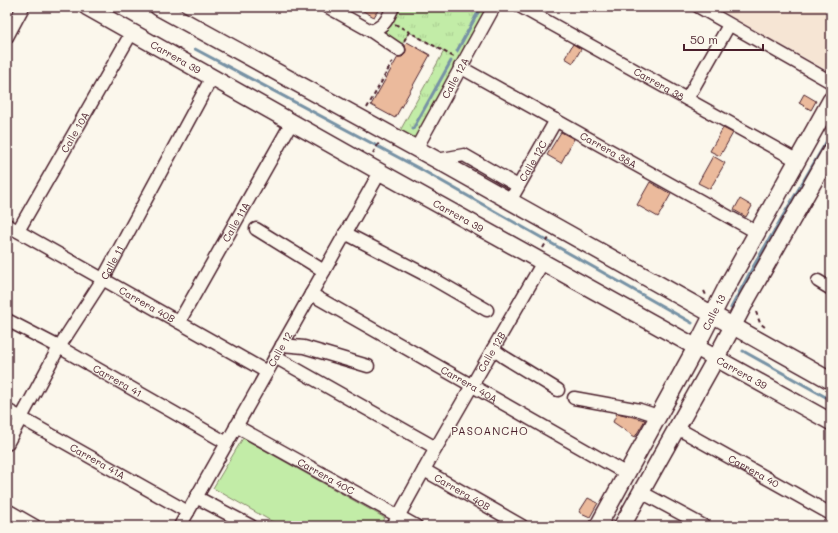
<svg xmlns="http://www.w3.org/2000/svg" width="838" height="533" viewBox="0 0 838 533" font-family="Mali,sans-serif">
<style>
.built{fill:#f6e5d4}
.green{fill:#c2eca7;stroke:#868669}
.park{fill:url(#park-tufts);stroke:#868669}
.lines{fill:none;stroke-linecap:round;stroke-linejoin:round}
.stream{stroke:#7792a5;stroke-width:3}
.building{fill:#ebba9c;stroke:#4a1f2b}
.minor-casing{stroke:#4a1f2b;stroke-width:15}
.major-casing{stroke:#4a1f2b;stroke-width:19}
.path{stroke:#4a1f2b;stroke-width:2;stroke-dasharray:4 3;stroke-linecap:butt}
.minor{stroke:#fbf7ec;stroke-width:12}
.major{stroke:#fbf7ec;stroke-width:16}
.labels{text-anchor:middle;stroke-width:3;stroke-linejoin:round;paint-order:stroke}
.street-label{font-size:10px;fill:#4a1f2b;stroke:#fbf7ec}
.neighbourhood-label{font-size:11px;letter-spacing:1px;fill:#4a1f2b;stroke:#fbf7ec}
</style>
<defs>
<pattern id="park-tufts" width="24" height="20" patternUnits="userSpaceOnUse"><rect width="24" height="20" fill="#c2eca7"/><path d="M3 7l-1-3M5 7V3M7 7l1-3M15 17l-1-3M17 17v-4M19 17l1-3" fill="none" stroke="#a8ca90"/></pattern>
</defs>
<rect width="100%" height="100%" fill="#fbf7ec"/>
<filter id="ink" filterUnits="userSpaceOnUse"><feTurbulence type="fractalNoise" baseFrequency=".025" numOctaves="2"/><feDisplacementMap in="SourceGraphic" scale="8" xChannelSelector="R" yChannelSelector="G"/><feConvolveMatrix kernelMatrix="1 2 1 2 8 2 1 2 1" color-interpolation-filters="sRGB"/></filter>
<g filter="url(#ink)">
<!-- built -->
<path class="built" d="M714,7H831V66L828,71Z"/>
<!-- green -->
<path class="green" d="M243,438L385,518L381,526H280L213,488Z"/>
<!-- park -->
<path class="park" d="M393,7H494L416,149L396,138L444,51L409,32L399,50L371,31Z"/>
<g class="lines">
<!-- stream -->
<g class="stream">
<path d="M195,49L422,170L692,323"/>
<path d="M457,51L481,7"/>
<path d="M413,129L451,61"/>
<path d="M731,308L753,267L831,134"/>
<path d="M743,351L831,400"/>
</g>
</g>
<!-- building -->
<g class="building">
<path d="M356,7H380L374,17Z"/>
<path d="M407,42L430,55L395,118L371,105L398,57H402L405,54L406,50L405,45Z"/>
<path d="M573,44L581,49L573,63L565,58Z"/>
<path d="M804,94L816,101L811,110L799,103Z"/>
<path d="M723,128L733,133L720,156L710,151Z"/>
<path d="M561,132L574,139L561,163L547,155Z"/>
<path d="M713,156L725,163L710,189L698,183Z"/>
<path d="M650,182L671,194L658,217L637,205Z"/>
<path d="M740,199L752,206L746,217L734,210Z"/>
<path d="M617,413L645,420L635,437L613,422Z"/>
<path d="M588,498L598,503L590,517L579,512Z"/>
</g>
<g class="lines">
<!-- minor casing -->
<g class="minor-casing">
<g id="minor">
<path d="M328,7L371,31L399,50"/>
<path id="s1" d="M521,7L798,161"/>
<path d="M699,7L831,82"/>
<path d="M371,31C385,26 387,20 393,7"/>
<path d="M7,37L23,7"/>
<path id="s2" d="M460,67L758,233"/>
<path d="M687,99L729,25"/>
<path id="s3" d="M416,149L494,7"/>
<path d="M437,160L464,155L518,186"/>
<path id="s4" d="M510,201L556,120"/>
<path id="s5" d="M7,225L267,372"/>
<path d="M256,229L324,271"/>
<path id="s6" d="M18,231L132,32"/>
<path d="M345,233L430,277L487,310"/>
<path d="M818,281L831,289"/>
<path id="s7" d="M311,294L627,474"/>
<path id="s8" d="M7,320L59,347L227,443"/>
<path id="s9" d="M179,322L292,122"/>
<path d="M282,345L304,347L368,366"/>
<path d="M493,349L504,357L558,390"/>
<path d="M275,357L436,448"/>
<path d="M574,398L640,410L658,416"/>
<path id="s10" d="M7,410L188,512"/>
<path id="s11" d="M236,426L416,526"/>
<path id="s12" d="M677,428L831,514"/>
<path id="s13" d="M7,444L59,347L103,279L212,77"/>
<path id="s14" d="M424,470L522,526"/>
<path d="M641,492L704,526"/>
<path d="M196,497L251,526"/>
<path d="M7,510L35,526"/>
<path id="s15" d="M180,526L380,172"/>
<path id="s16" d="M393,526L436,448L543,262"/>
</g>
</g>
<!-- major casing -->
<g class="major-casing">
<g id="major">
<path id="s17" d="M87,7L380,172L831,422"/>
<path d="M158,7L437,160L831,381"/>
<path id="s18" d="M598,526L696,347L726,288L831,100"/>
<path d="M622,526L716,358L747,299L831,151"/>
</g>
</g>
<!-- path -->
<g class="path">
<path d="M395,24L454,57"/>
<path d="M404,41L409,32"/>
<path d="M367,108L394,59"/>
<path d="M373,153L379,143"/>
<path d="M543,248L549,238"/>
<path d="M704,291L706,295"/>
<path d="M756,312L760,323L766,328"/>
</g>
<!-- minor -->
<use href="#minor" class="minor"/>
<!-- major -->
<use href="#major" class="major"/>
</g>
</g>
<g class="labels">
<!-- street labels -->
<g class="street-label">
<text dy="4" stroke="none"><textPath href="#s17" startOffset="102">Carrera 39</textPath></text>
<text dy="4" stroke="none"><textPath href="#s3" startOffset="81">Calle 12A</textPath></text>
<text dy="4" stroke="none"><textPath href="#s1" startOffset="158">Carrera 38</textPath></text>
<text dy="4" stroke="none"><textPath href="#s6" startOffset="114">Calle 10A</textPath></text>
<text dy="4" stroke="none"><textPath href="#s2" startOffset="170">Carrera 38A</textPath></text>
<text dy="4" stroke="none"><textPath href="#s4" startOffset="46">Calle 12C</textPath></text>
<text dy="4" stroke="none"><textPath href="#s17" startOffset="426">Carrera 39</textPath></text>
<text dy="4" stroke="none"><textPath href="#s9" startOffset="115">Calle 11A</textPath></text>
<text dy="4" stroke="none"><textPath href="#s13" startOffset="210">Calle 11</textPath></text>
<text dy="4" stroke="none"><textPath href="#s5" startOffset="161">Carrera 40B</textPath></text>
<text dy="4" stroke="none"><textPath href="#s18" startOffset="243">Calle 13</textPath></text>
<text dy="4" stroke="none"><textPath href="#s15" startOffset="203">Calle 12</textPath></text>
<text dy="4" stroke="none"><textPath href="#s16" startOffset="200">Calle 12B</textPath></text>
<text dy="4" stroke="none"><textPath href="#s17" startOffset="750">Carrera 39</textPath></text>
<text dy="4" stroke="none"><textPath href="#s8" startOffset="126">Carrera 41</textPath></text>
<text dy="4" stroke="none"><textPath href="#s7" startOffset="182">Carrera 40A</textPath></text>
<text dy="4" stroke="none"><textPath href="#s10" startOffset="104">Carrera 41A</textPath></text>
<text dy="4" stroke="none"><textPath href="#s12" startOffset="88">Carrera 40</textPath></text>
<text dy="4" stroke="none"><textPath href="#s11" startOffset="103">Carrera 40C</textPath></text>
<text dy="4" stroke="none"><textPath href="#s14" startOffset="44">Carrera 40B</textPath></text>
</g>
<!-- neighbourhood labels -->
<g class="neighbourhood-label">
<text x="490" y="435">PASOANCHO</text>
</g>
</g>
<!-- margin -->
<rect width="838" height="533" fill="none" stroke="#fbf7ec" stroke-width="24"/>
<rect x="12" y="12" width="814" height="509" fill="none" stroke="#4a1f2b" stroke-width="1.5" filter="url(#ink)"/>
<!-- scale -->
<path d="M684 44v6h79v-6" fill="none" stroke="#4a1f2b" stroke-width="2"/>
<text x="690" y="44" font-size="12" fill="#4a1f2b" stroke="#fbf7ec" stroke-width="3" paint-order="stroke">50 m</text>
</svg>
